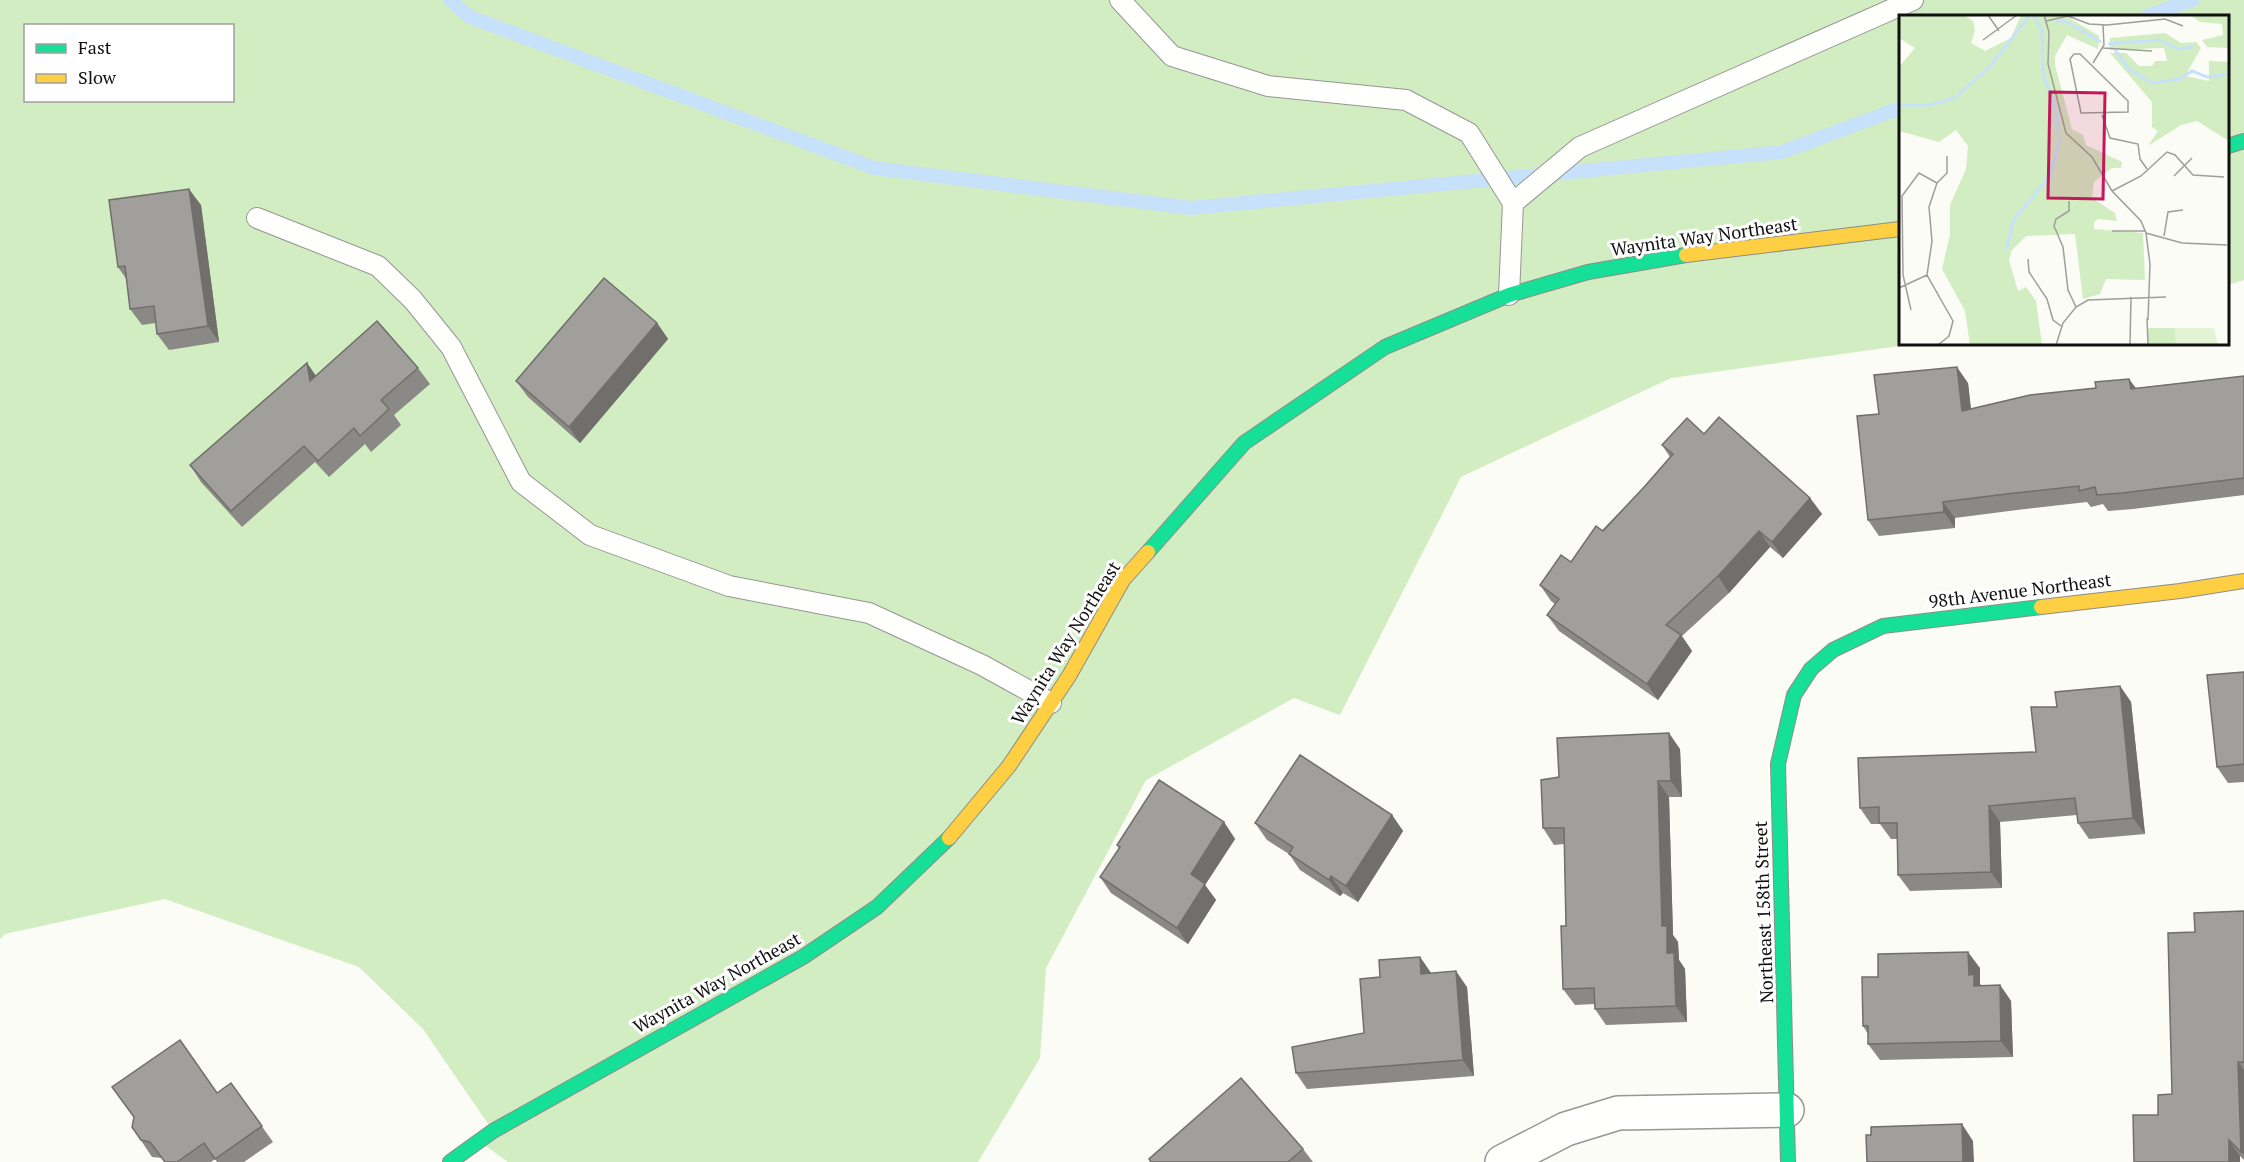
<svg xmlns="http://www.w3.org/2000/svg" width="2244" height="1162" viewBox="0 0 2244 1162" font-family="'PT Serif',serif">
<style>
.forest{fill:#d1edc1;fill-rule:evenodd}
.lines{fill:none;stroke-linecap:round;stroke-linejoin:round}
.stream{stroke:#c8e1fa;stroke-width:14}
.lane-casing{stroke:#969694;stroke-width:22}
.street-casing{stroke:#969694;stroke-width:36}
.fast-casing{stroke:#8d8d8a;stroke-width:16}
.slow-casing{stroke:#8d8d8a;stroke-width:16}
.lane{stroke:#fffffe;stroke-width:20}
.street{stroke:#fffffe;stroke-width:33}
.fast{stroke:#16e098;stroke-width:14}
.slow{stroke:#ffcf43;stroke-width:14}
.wall{fill:#8a8985}
.shaded-wall{fill:#706f6c}
.building{fill:#a09f9b;stroke:#706f6c;stroke-width:1.5}
.labels{text-anchor:middle;stroke-width:6;stroke-linejoin:round;paint-order:stroke}
.street-label{font-size:18px;fill:#101010;stroke:#fff}
.inset-river{fill:none;stroke:#c8e1fa;stroke-width:3}
.inset-road{fill:none;stroke:#9e9e9a;stroke-width:1.5}
.view{fill:#c2185b;fill-opacity:0.15;stroke:#c2185b;stroke-width:3}
.inset-edge{fill:none;stroke:#101010;stroke-width:3}
</style>
<rect width="100%" height="100%" fill="#fcfcf6"/>
<!-- forest -->
<path class="forest" d="M0,0H2244V280L2228,285V16H1900V344H1913L1671,378L1461,477L1340,715L1294,698L1146,780L1046,968L1040,1058L978,1162H508L480,1142L493,1131L423,1029L359,967L165,899L5,934L0,939ZM26,26H232V100H26Z"/>
<g class="lines">
<!-- stream -->
<g class="stream">
<path d="M450,0L470,17L874,168L1191,208L1782,152L1900,108"/>
<path d="M2147,16L2192,0"/>
</g>
<!-- lane casing -->
<g class="lane-casing">
<g id="lane">
<path d="M1120,0L1172,56L1268,86L1406,100L1469,133L1513,203L1509,295"/>
<path d="M1513,203L1580,147L1913,0"/>
<path d="M257,218L378,266L413,300L451,347L521,482L590,535L729,586L869,613L982,665L1051,703"/>
</g>
</g>
<!-- street casing -->
<g class="street-casing">
<path id="street" d="M1502,1162L1566,1129L1618,1113L1787,1110"/>
</g>
<!-- fast casing -->
<g class="fast-casing">
<g id="fast">
<path d="M2228,146L2244,141"/>
<path d="M1148,552L1244,443L1385,347L1509,295L1588,272L1686,255"/>
<path d="M450,1162L493,1131L803,957L877,907L949,838"/>
<path d="M1788,1162L1778,764L1794,695L1811,669L1833,650L1883,626L2041,607"/>
</g>
</g>
<!-- slow casing -->
<g class="slow-casing">
<g id="slow">
<path d="M1686,255L1900,229"/>
<path d="M2041,607L2180,591L2244,581"/>
<path d="M949,838L1009,766L1069,676L1123,580L1148,552"/>
</g>
</g>
<!-- lane -->
<use href="#lane" class="lane"/>
<!-- street -->
<use href="#street" class="street"/>
<!-- fast -->
<use href="#fast" class="fast"/>
<!-- slow -->
<use href="#slow" class="slow"/>
</g>
<!-- wall -->
<g class="wall">
<path d="M201,205L219,342L169,350L157,334L156,323L142,325L130,309L127,280L118,267Z"/>
<path d="M657,323L668,339L580,443L528,397L516,381Z"/>
<path d="M307,363L316,376L418,368L430,384L394,415L401,425L371,452L365,444L329,477L315,462L242,527L201,482L190,465Z"/>
<path d="M2244,376V495L2133,509L2108,511L2103,504L2091,507L2087,502L2017,510L1955,518V528L1879,536L1868,520L1879,414L1968,383L1971,409L2096,388L2129,379L2136,388Z"/>
<path d="M1704,434L1810,498L1822,514L1783,558L1770,547L1729,593L1682,636L1692,651L1658,700L1559,631L1547,615L1555,604L1551,601L1540,585L1571,562L1645,486L1670,457L1662,445Z"/>
<path d="M2244,672V782L2228,783L2217,767Z"/>
<path d="M2120,686L2131,702L2145,834L2089,839L2078,823L2077,815L2000,822L2002,888L1910,891L1898,875V839H1891L1880,824H1871L1860,808L2036,752Z"/>
<path d="M1680,749L1682,797H1669L1673,935L1678,942L1679,960L1685,969L1687,1022L1606,1025L1595,1009V1004L1575,1005L1563,989L1566,926L1564,844L1554,845L1543,828L1559,777Z"/>
<path d="M1392,815L1403,831L1358,902L1343,893L1340,896L1300,870L1289,854L1267,840L1255,823Z"/>
<path d="M1224,822L1235,839L1205,885L1216,900L1188,944L1111,893L1100,877L1119,849L1117,845Z"/>
<path d="M2244,911V1160L2240,1156V1162H2134L2158,1115L2172,1094L2195,932Z"/>
<path d="M1420,957L1431,973L1467,987L1474,1076L1307,1089L1296,1073L1364,1033L1380,977Z"/>
<path d="M1980,968V984L1981,985H2000L2011,1001L2013,1057L1880,1060L1868,1044V1034L1863,1026L1878,977Z"/>
<path d="M231,1083L273,1142L244,1162H217L215,1159L211,1162H165L162,1158L152,1157L132,1127L217,1093Z"/>
<path d="M1303,1149L1313,1162H1150Z"/>
</g>
<!-- shaded-wall -->
<g class="shaded-wall">
<path d="M189,189L201,205L219,342L208,326Z"/>
<path d="M657,323L668,339L580,443L569,427Z"/>
<path d="M307,363L318,379L310,381Z"/>
<path d="M1957,367L1968,383L1973,428L1962,411Z"/>
<path d="M2129,379L2140,395L2131,389Z"/>
<path d="M1810,498L1822,514L1783,558L1772,542Z"/>
<path d="M1943,502L1955,518V528L1944,512Z"/>
<path d="M1759,531L1770,547L1729,593L1718,576Z"/>
<path d="M1681,635L1692,651L1658,700L1647,684Z"/>
<path d="M2120,686L2131,702L2145,834L2133,818Z"/>
<path d="M1669,733L1680,749L1682,797L1671,781Z"/>
<path d="M1658,781L1669,797L1673,935L1678,942L1679,960L1685,969L1687,1022L1676,1006L1662,926Z"/>
<path d="M1989,806L2000,822L2002,888L1991,872Z"/>
<path d="M1392,815L1403,831L1358,902L1346,886Z"/>
<path d="M1224,822L1235,839L1205,885L1216,900L1188,944L1177,928L1191,874Z"/>
<path d="M1331,876L1343,893L1340,896L1329,880Z"/>
<path d="M1968,952L1980,968V984L1985,991L1974,986L1969,975Z"/>
<path d="M1420,957L1431,973L1421,974Z"/>
<path d="M1456,971L1467,987L1474,1076L1463,1060Z"/>
<path d="M2000,985L2011,1001L2013,1057L2001,1041Z"/>
<path d="M2238,1062L2244,1070V1155L2241,1152Z"/>
<path d="M1962,1124L1973,1141L1974,1162H1963Z"/>
<path d="M2229,1140L2240,1156V1162H2229Z"/>
</g>
<!-- building -->
<g class="building">
<path d="M189,189L208,326L157,334L154,306L130,309L125,266L118,267L109,200Z"/>
<path d="M604,278L657,323L569,427L516,381Z"/>
<path d="M377,321L418,368L381,400L389,409L360,436L354,428L318,461L304,446L231,511L190,465L307,363L310,381Z"/>
<path d="M1957,367L1962,411L2030,395L2096,388L2095,382L2129,379L2131,389L2244,376V478L2122,493L2097,495L2095,487L2079,491V486L2006,494L1943,502L1944,512L1868,520L1857,416L1879,414L1874,375Z"/>
<path d="M1719,417L1810,498L1772,542L1759,531L1718,576L1666,625L1681,635L1647,684L1547,615L1559,599L1540,585L1561,555L1571,562L1596,526L1603,531L1645,486L1673,454L1662,445L1687,418L1704,434Z"/>
<path d="M2244,672V764L2217,767L2207,675Z"/>
<path d="M2120,686L2133,818L2078,823L2075,798L1989,806L1991,872L1898,875L1897,823H1879V807L1860,808L1858,758L2036,752L2031,707H2057L2055,692Z"/>
<path d="M1669,733L1671,781H1658L1662,926H1667V953H1674L1676,1006L1595,1009L1594,988L1563,989L1561,926H1566L1564,828H1543L1541,780L1559,777L1557,738Z"/>
<path d="M1300,755L1392,815L1346,886L1331,876L1329,880L1289,854L1293,847L1255,823Z"/>
<path d="M1159,780L1224,822L1191,874L1205,884L1177,928L1100,877L1120,847L1117,845Z"/>
<path d="M2244,911V1062H2238L2241,1152L2229,1140V1162H2134L2133,1115H2158V1095L2172,1094L2168,933L2195,932L2194,913Z"/>
<path d="M1968,952L1969,975L1974,974V986L2000,985L2001,1041L1868,1044V1026H1863L1862,977H1878V954Z"/>
<path d="M1420,957L1421,974L1456,971L1463,1060L1296,1073L1292,1047L1364,1033L1360,979L1380,977L1379,960Z"/>
<path d="M180,1040L217,1093L231,1083L262,1126L215,1159L204,1143L177,1162H165L150,1142L141,1140L132,1127L134,1117L112,1087Z"/>
<path d="M1241,1078L1303,1149L1288,1162H1151L1149,1159Z"/>
<path d="M1962,1124L1963,1162H1867L1866,1135H1871V1127Z"/>
</g>
<g class="labels">
<!-- street labels -->
<g class="street-label">
<text transform="translate(1704 237) rotate(-8)" y="6">Waynita Way Northeast</text>
<text transform="translate(2020 591) rotate(-7)" y="6">98th Avenue Northeast</text>
<text transform="translate(1066 643) rotate(-58)" y="6">Waynita Way Northeast</text>
<text transform="translate(1764 912) rotate(-92)" y="6">Northeast 158th Street</text>
<text transform="translate(717 983) rotate(-29)" y="6">Waynita Way Northeast</text>
</g>
</g>
<!-- overview -->
<g transform="translate(1899 15)">
<rect width="330" height="330" fill="#fcfcf6"/>
<path d="M276,313H315L319,330H277Z" fill="#e2f4d4"/>
<path d="M0,0H65L74,6L76,15L72,28L86,36L112,23L122,0H174L172,4L200,21L199,34L168,20L156,41V50L173,114L184,120L187,130L223,147L222,153H213L195,167L193,183L216,198L218,206L199,204L195,207V214L244,218L246,265L207,264L201,279L184,284L176,219L127,221L113,235L110,245L119,276L127,272L137,286L143,330H71L66,296L43,254L51,220V190L67,154L69,131L57,115L40,127L0,116V52L16,33L0,23ZM330,0V33L308,32L303,25L324,20L323,9L301,7L291,0ZM266,18L282,28L297,27L302,33L286,61L310,66V46L330,47V126L298,106L282,110L249,131L259,116L253,112V87L211,38H227L240,51H253L256,46H268L265,33L211,35V23ZM249,313H276L277,330H249Z" fill="#d1edc1"/>
<path class="inset-river" d="M157,6H166L202,27M209,29L260,25L280,34L294,32M216,35L230,54L253,68L281,64L293,56L308,62L330,59M0,90H31L56,83L93,49L131,0M107,235L115,204L151,161L160,127L158,99L144,58L143,16L135,0"/>
<path class="inset-road" d="M89,0L100,16M145,0L150,17L149,49L167,118L193,142L213,176L242,206L247,218L251,249L249,305M147,6L169,1L190,9L208,10L266,4L284,11M84,25L118,0M204,33L253,36M181,39L229,86V97L182,98L171,44L175,39ZM194,48L205,30L204,10M203,100L211,123L239,129L241,144L248,154M275,161L293,143M38,168L30,192L33,226L28,260L54,306L50,321L39,330M38,168L48,158V141M213,176L242,161L268,137L276,140L294,160L325,162M170,186V196L157,204L155,211L164,232L169,275L177,292M213,216H247M247,218L283,228L328,230M265,221L269,197L284,195M129,244L130,257L148,284L154,305L162,311M0,273L28,260M12,295L4,260L3,181L20,158L38,168M248,303L249,330M157,330L164,308L177,292L189,285L267,282M231,330L232,282"/>
<path class="view" d="M151,77L206,78L204,184L149,183Z"/>
<rect width="330" height="330" class="inset-edge"/>
</g>
<!-- legend -->
<rect x="24" y="24" width="210" height="78" fill="#ffffff" stroke="#9f9f9f" stroke-width="1.5"/>
<rect x="36" y="44" width="30" height="9" fill="#16e098" stroke="#9f9f9f" stroke-width="1.5"/>
<text x="78" y="54" font-size="18" fill="#101010">Fast</text>
<rect x="36" y="74" width="30" height="9" fill="#ffcf43" stroke="#9f9f9f" stroke-width="1.5"/>
<text x="78" y="84" font-size="18" fill="#101010">Slow</text>
</svg>
